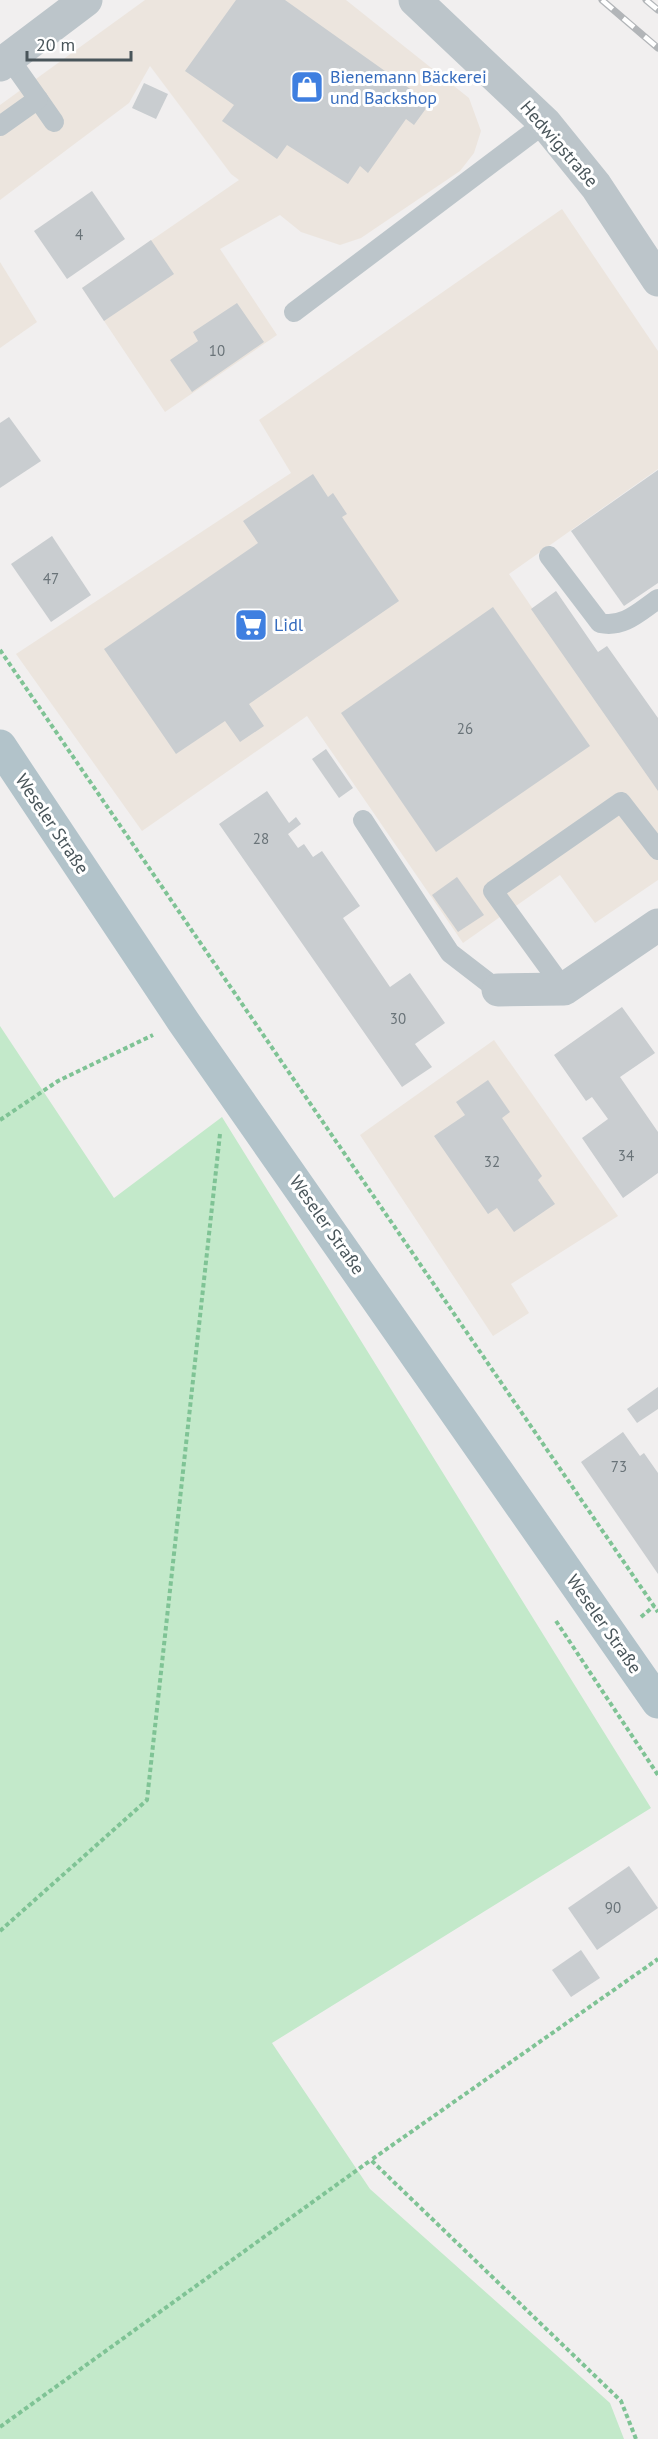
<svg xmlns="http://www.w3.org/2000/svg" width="658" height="2439" viewBox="0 0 658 2439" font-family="'PT Sans',sans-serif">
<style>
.commercial{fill:#ece5de}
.green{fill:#c3e9ca}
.building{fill:#c9cdd0}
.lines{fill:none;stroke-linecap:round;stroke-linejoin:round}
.path{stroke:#7fc395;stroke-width:4;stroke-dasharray:4.5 3;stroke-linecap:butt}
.lane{stroke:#bcc5ca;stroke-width:20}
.street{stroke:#bcc5ca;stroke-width:33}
.primary{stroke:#b2c3ca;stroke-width:33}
.rail-casing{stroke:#b2b5b8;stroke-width:7}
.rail{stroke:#fff;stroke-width:4.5;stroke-dasharray:14;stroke-linecap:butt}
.labels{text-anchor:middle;stroke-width:6;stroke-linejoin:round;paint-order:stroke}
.number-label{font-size:15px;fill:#697378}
.shop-label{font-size:18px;fill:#366cbe;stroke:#fff;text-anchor:start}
.street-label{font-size:18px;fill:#49555a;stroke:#fff}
</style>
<rect width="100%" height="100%" fill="#f1efef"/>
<!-- commercial -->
<g class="commercial">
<path d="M145,0H346L469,98L481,131L474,153L460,171L361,238L340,245L301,232L280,215L220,249L277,335L165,412L82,288L239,180L231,174L150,66L129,103L0,200V105Z"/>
<path d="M562,209L658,351V469L509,574L574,669L658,752V880L595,923L560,875L463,943L307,716L142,831L16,654L291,473L259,420Z"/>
<path d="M0,262L37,322L0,348Z"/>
<path d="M494,1040L618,1216L511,1284L529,1313L493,1336L360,1135Z"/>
</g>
<!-- green -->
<path class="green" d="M0,1026L114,1198L222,1117L651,1808L272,2043L370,2189L610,2403L624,2439H0Z"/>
<!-- building -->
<g class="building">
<path d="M236,0H285L430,103L414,125L406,119L368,173L360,166L348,184L287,145L277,159L222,121L234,105L185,71Z"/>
<path d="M144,83L168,94L156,119L132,108Z"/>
<path d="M92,191L125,239L67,279L34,231Z"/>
<path d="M151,240L174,274L104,321L82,288Z"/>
<path d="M237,303L264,342L192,392L170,360L198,341L193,332Z"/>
<path d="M9,417L41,461L0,488V423Z"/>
<path d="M658,470V583L624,606L571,531Z"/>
<path d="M313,474L328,497L333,493L347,514L342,517L399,601L249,704L264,726L240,742L225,721L176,754L104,649L258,543L243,521Z"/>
<path d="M52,536L91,595L51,622L11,564Z"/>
<path d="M556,591L598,652L607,646L658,718V791L531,609Z"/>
<path d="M493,607L590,746L436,852L341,713Z"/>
<path d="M326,749L353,788L339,798L312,759Z"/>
<path d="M267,791L289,823L296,817L301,824L288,834L298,848L304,844L313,857L322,851L360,906L343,918L390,987L410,973L445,1023L415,1044L432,1067L402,1087L219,824Z"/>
<path d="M457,877L484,915L458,932L432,895Z"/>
<path d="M622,1007L655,1053L620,1077L658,1132V1173L623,1198L582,1138L608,1119L592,1097L586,1101L554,1055Z"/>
<path d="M488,1080L510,1112L502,1118L542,1176L538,1180L555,1204L514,1232L497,1208L488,1214L434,1136L465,1115L456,1102Z"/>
<path d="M658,1387V1409L637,1423L627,1409Z"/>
<path d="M623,1432L640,1456L644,1453L658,1473V1574L581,1462Z"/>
<path d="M629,1866L658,1908L597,1950L568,1908Z"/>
<path d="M581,1950L600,1978L571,1997L552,1970Z"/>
</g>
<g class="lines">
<!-- path -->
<g class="path">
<path d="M0,650L658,1612"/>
<path d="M0,1120L58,1081L153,1035"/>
<path d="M641,1617L654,1606"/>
<path d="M556,1621L658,1775"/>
<path d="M0,1931L147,1800L220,1134"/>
<path d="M0,2427L371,2160"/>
<path d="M636,2439L621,2401L371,2160L658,1959"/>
</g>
<!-- lane -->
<g class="lane">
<path d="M38,99L54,122"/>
<path d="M0,126L38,99L9,58"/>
<path d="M294,312L545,123"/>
<path d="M549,556L600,623C624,628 639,612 658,599"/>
<path d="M363,820L450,953L498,990"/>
<path d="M564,989L493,891L621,802L658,850"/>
</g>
<!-- street -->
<g class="street">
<path d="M415,0L545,123L596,186L658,280"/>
<path d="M0,65L86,0"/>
<path d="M498,990L564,989L658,925"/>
</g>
<!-- primary -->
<path class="primary" d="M0,746L183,1021L658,1702"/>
<!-- rail casing -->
<g class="rail-casing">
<g id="rail">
<path d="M602,0L658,48"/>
<path d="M646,0L658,10"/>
</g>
</g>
<!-- rail -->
<use href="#rail" class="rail"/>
</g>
<!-- icons -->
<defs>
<g id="shop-square" transform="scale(1.725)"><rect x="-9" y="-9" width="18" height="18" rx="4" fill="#3f7fe0" stroke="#fff"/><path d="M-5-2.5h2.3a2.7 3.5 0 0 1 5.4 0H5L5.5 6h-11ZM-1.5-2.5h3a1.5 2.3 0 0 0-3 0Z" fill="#fff"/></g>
<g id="supermarket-square" transform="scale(1.725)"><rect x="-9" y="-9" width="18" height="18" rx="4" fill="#3f7fe0" stroke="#fff"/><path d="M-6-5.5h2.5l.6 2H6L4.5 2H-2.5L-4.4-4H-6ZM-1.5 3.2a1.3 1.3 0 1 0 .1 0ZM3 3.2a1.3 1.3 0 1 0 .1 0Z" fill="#fff"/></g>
</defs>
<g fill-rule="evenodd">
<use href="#shop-square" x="307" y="87"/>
<use href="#supermarket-square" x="251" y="625"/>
</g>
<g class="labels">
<!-- number labels -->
<g class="number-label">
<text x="79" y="240">4</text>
<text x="217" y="356">10</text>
<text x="51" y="584">47</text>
<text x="465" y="734">26</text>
<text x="261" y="844">28</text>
<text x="398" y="1024">30</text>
<text x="626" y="1161">34</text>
<text x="492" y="1167">32</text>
<text x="619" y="1472">73</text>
<text x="613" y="1913">90</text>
</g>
<!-- shop labels -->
<g class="shop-label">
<text x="330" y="83">Bienemann Bäckerei<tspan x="330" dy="21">und Backshop</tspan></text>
<text x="274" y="631">Lidl</text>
</g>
<!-- street labels -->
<g class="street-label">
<text transform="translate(559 144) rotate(49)" y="6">Hedwigstraße</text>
<text transform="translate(52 824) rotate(56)" y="6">Weseler Straße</text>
<text transform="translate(327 1225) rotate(55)" y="6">Weseler Straße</text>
<text transform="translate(604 1624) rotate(55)" y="6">Weseler Straße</text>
</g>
</g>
<!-- scale -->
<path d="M27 51v9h104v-9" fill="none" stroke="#49555a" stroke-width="3"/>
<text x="36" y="51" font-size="18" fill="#49555a" stroke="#ffffff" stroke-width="4.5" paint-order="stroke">20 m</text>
</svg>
